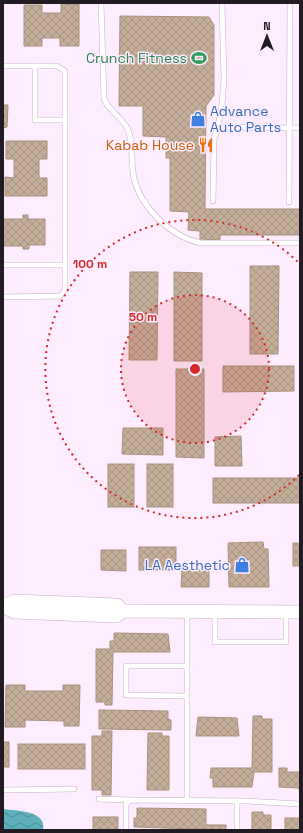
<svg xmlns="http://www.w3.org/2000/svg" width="303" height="833" viewBox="0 0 303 833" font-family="'Space Grotesk',sans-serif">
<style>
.water{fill:url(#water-waves)}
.building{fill:url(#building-cross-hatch);stroke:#a8917d}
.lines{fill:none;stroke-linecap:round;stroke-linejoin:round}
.service-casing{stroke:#c4afc5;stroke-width:6}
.tertiary-casing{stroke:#c4afc5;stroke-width:14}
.service{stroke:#fff;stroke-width:5}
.tertiary{stroke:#fff;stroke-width:13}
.ring{fill:none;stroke:#d62828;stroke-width:2;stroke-dasharray:2 4}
.labels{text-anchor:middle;stroke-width:3;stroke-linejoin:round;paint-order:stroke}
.leisure-label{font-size:14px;fill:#27864d;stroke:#feecff;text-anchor:end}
.shop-label{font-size:14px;fill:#366cbe;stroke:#feecff;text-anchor:start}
.food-label{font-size:14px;fill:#c56008;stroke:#feecff;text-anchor:end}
.centre{fill:#d62828;stroke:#feecff;stroke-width:2}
.ring-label{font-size:12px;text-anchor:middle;font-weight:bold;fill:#d62828;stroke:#feecff;stroke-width:3;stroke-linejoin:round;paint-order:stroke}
</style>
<defs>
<pattern id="water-waves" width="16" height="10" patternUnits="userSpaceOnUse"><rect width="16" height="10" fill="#5dafbc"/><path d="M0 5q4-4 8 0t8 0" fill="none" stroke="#4c8e98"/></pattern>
<pattern id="building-cross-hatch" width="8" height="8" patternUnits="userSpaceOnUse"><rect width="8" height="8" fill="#c5ae99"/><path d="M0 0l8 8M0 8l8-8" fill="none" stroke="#a99584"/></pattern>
</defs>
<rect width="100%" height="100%" fill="#feecff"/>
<!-- water -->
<path class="water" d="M3,809C16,811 47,810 43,830H3Z"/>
<!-- building -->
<g class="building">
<path d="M61,4H79V46H60V38H42V46H24V5H42V13H61Z"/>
<path d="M120,16L209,17L214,25V95L206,106L205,209H300V235H220V240L200,239V231L188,230L189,212L170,211V158H166V137L143,136V106H119Z"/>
<path d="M3,105H8L7,127L3,128Z"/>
<path d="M6,141H47V159H39V178H47V196H5V177L14,178V159H6Z"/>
<path d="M23,215H28V219H45V245H29V249H23V246H3V219H23Z"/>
<path d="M250,266H279L278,354H250Z"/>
<path d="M130,272H158L157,360H129Z"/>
<path d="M174,272L202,273V361H174Z"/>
<path d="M223,366H294V391L223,392Z"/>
<path d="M176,369H204V458L176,457Z"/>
<path d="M123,428H163V455L122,454Z"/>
<path d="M241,436L242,466H215V437Z"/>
<rect x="108" y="464" width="26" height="43"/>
<rect x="147" y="464" width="26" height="43"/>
<rect x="213" y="478" width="87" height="25"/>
<path d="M263,542L264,549H268L269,587H229L228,543Z"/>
<rect x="293" y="543" width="7" height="23"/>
<rect x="139" y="547" width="37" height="23"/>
<path d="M101,550H126V571L101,570Z"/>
<path d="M182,570H209V587H181Z"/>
<path d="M114,633L168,634L170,652H113L112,705H105V702H96V649H110V641H114Z"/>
<path d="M6,685H25V691H63V685H80L79,726H64V721L25,720V727H5Z"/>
<path d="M99,710L168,711V719L171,720V730L99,729Z"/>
<path d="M253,716H262V719H272V772H254L252,787H213V778H210L211,768H252Z"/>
<path d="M198,717L237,718L239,736H196Z"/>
<path d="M102,731H112L111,795H102V790H92V736H102Z"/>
<path d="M148,733H162V736H169V790H147Z"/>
<rect x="3" y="742" width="6" height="25"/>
<rect x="18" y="744" width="67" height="25"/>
<path d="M279,768H287V772H300V797L299,788L279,787Z"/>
<path d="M137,808L206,809V825H226V830L134,827V818H137Z"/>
<path d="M252,812H263V815H271V830H252Z"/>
<rect x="93" y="817" width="25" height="13"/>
<rect x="285" y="818" width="15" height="12"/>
</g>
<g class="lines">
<!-- service casing -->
<g class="service-casing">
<g id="service">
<path d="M101,3L104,99C110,113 125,119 129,132C133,147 131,163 134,178C141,208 171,237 201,243H300"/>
<path d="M3,66H57L65,71V290L60,296L3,297"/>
<path d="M35,66V120H65"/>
<path d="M218,127L300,128"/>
<path d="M213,201L214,139L218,127L222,105L224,79L222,3"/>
<path d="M289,202L290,4"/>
<path d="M3,265H65"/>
<path d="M187,612V800"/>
<path d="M215,612V642H286V612"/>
<path d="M186,696L126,695V666H186"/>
<path d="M3,790L74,789"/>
<path d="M99,799L130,800"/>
<path d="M126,830V804L130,800L246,801L300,804"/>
<path d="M237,830V801"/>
</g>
</g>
<!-- tertiary casing -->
<g class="tertiary-casing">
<g id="tertiary">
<path d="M3,606L14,612L116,616L123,611L300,612"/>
<path d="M3,606L14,601L117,605L123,611"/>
</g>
</g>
<!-- service -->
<use href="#service" class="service"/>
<!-- tertiary -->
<use href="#tertiary" class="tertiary"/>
</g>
<!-- distance rings -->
<circle cx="195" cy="369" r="74" fill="#d62828" fill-opacity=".12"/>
<g class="ring">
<circle cx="195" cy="369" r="74"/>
<path d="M299 475A149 149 0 1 1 299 263"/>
</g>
<!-- icons -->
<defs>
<g id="stadium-bare" transform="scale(1.2)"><path d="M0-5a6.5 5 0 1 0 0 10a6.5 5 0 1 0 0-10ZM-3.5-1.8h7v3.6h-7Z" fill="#2e9e5b" stroke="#feecff" stroke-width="2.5" paint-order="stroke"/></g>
<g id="shop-bare" transform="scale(1.2)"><path d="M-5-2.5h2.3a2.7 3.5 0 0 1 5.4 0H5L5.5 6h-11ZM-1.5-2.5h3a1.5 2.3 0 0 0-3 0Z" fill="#3f7fe0" stroke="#feecff" stroke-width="2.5" paint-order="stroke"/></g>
<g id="restaurant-bare" transform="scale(1.2)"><path d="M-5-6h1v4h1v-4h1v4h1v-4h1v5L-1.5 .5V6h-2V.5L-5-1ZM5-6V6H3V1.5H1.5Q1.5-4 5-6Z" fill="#e8710a" stroke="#feecff" stroke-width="2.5" paint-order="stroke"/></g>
</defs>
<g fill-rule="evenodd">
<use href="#stadium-bare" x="199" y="58"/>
<use href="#shop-bare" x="198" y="119"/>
<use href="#restaurant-bare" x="206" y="145"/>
<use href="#shop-bare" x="242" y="565"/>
</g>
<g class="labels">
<!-- leisure labels -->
<g class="leisure-label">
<text x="187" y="63">Crunch Fitness</text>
</g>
<!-- shop labels -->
<g class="shop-label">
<text x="210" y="116">Advance<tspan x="210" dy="16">Auto Parts</tspan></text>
<text x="230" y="570" text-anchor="end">LA Aesthetic</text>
</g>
<!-- food labels -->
<g class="food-label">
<text x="194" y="150">Kabab House</text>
</g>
</g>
<circle cx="195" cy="369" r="6" class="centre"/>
<g class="ring-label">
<text x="90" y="268">100 m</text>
<text x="143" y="321">50 m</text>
</g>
<!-- border -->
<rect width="303" height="833" fill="none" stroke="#231b23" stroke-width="8"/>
<!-- north arrow -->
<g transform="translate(267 36)" stroke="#feecff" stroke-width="3" paint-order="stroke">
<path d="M0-3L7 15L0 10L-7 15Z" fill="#231b23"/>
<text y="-6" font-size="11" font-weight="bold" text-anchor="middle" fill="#231b23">N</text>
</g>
</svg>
